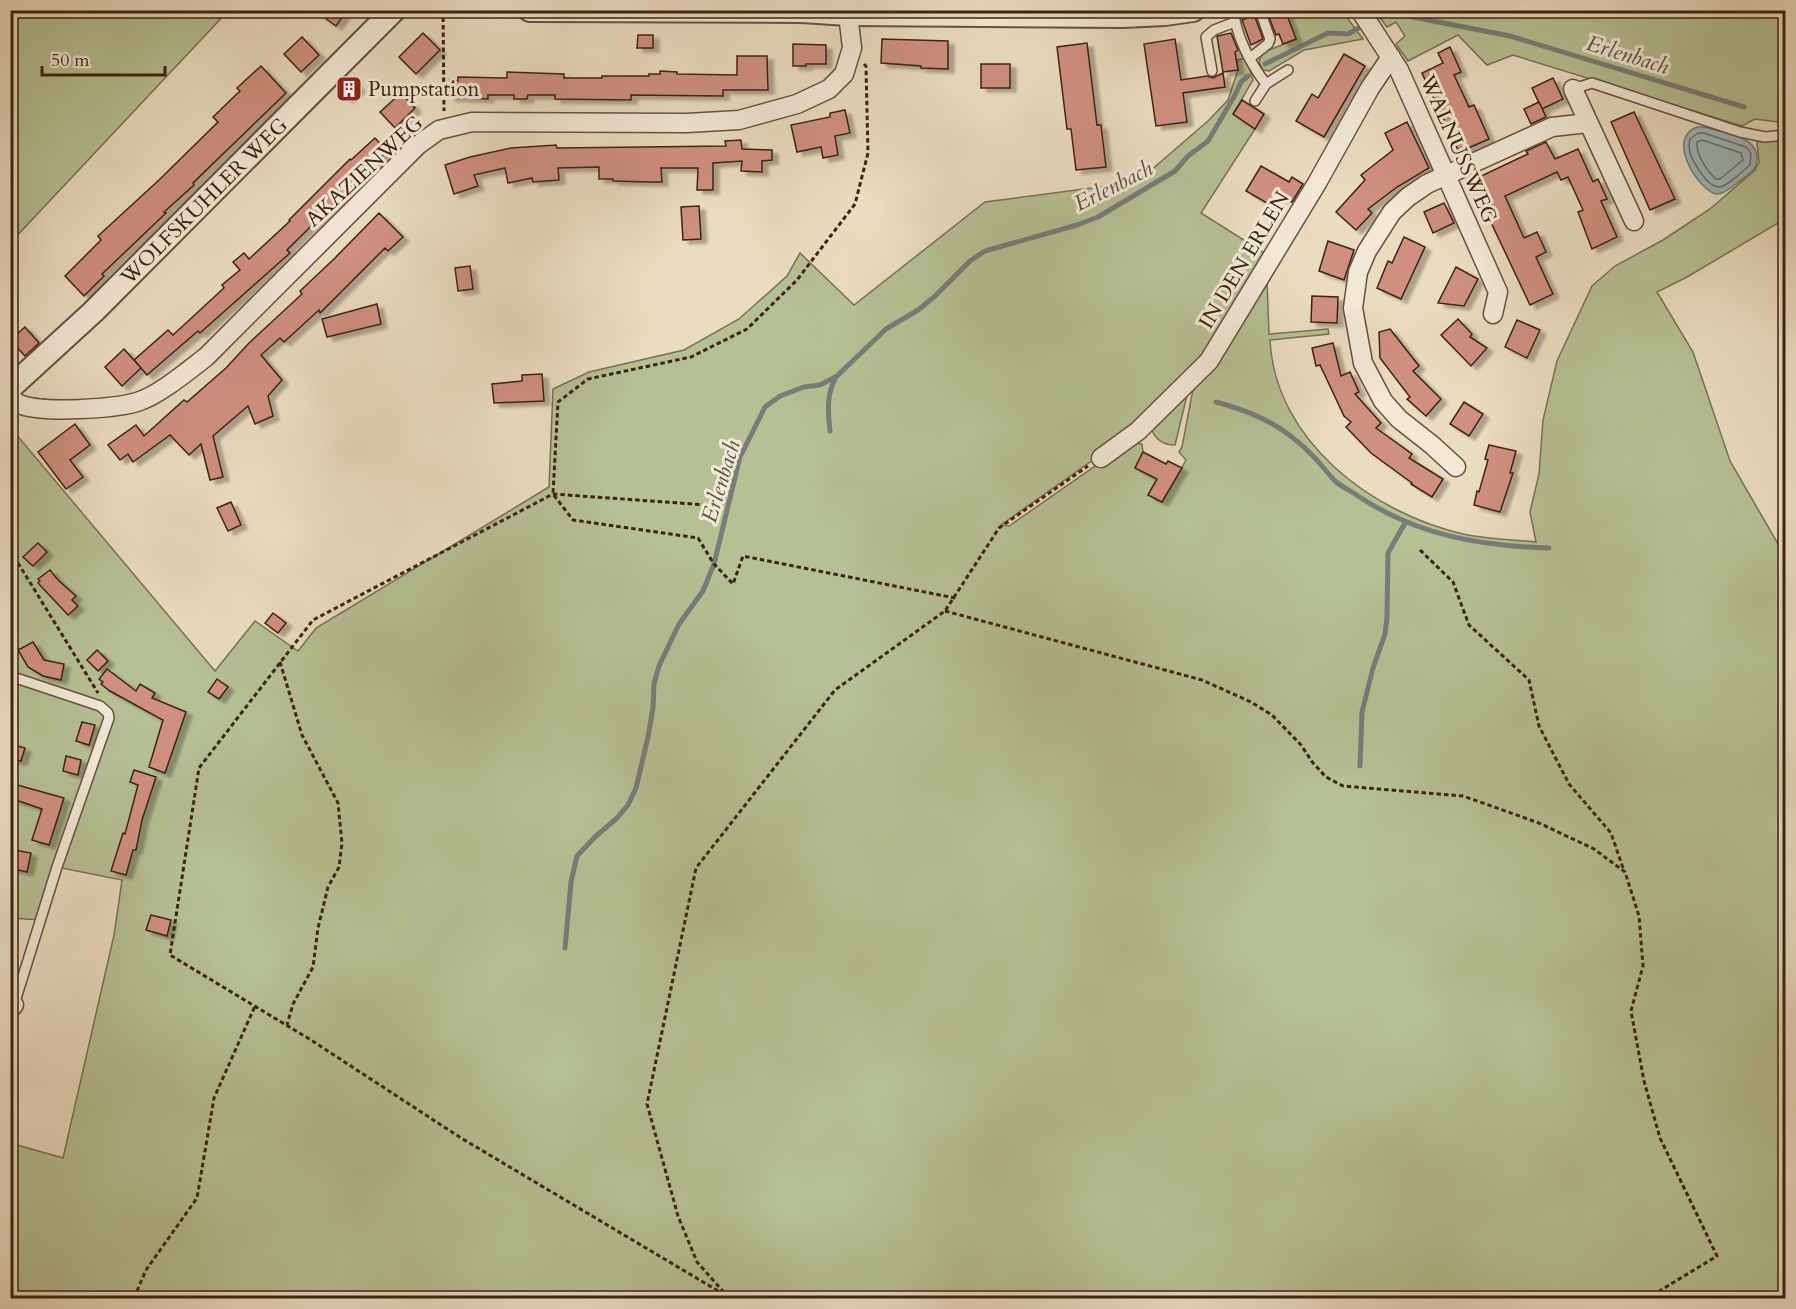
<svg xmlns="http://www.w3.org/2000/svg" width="1796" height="1309" viewBox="0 0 1796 1309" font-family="Cardo,serif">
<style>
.green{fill:#b5c093;stroke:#797152;stroke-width:1.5}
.water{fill:#9db9bd;stroke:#777d79;stroke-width:1.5}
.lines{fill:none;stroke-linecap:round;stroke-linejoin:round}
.shore{stroke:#6d6e68;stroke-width:1.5}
.stream{stroke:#777d79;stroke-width:5}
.building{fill:#cf907f;stroke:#3d2212;stroke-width:1.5;filter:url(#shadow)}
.service-casing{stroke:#68503e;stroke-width:12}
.minor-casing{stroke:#68503e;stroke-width:21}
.tertiary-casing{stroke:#68503e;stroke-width:26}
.path{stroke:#3d2212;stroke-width:3;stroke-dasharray:4.5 3;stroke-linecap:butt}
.service{stroke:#f1e8d6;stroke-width:9}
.minor{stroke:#f1e8d6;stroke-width:18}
.tertiary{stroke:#f1e8d6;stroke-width:22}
.labels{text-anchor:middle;stroke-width:6;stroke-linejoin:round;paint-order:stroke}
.poi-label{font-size:21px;fill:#3d2212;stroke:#f1e8d6;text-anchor:start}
.street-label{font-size:21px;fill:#3d2212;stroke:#f1e8d6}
.water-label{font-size:22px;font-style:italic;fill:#5a4f45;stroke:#f1e8d6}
</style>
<defs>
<filter id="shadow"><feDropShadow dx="6" dy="4" stdDeviation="1.5" flood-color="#0004"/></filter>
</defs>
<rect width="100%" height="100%" fill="#eadcc0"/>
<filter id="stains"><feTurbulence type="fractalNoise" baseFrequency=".00333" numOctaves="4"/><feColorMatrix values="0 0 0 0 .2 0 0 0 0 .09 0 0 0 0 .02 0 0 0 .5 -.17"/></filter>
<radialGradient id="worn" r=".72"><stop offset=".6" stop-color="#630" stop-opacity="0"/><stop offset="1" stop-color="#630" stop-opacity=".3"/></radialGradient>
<!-- green -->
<g class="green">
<path d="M11,10L228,11L11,242L10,11Z"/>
<path d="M1285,11H1342L1363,39L1304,50L1269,71L1263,70L1259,62L1262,53L1296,39Z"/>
<path d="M1375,11H1785V123L1755,119L1742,126L1513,55L1487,65L1458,35L1408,61L1396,44L1405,36L1396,22L1387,27Z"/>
<path d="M1246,58L1253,80L1233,114L1255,129L1201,213L1266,254L1211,350L1114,445L1001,525L1009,526L1117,451L1132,443L1142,444L1143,452L1135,468L1157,479L1148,495L1162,502L1186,460L1179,452L1182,447L1194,384L1267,281L1269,334L1328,329L1329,334L1270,340C1275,441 1372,513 1463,534C1487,539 1512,540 1536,542L1530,512L1539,474L1543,420L1557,361L1592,286L1615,266L1663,240L1710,209L1755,170L1759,162L1757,142L1785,140V219L1687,277L1657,292L1693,352L1730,461L1785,556V1298H11V1164L17,1145L63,1158L114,935L122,880L57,867L41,920L11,918L10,427L215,671L255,621L298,651L316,628L549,487L553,389L589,372L684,350L739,319L787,276L800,253L854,305L985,202L1099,187L1130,179L1150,171L1208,121L1228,100L1238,70L1237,60Z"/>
<path d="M1189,387L1175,445C1163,445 1155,439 1151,428Z"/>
</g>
<!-- water -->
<path class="water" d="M1697,127H1704C1721,132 1755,135 1757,156C1757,160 1757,165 1754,169C1749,175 1739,181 1733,186C1728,190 1723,194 1717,194C1701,193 1664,139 1697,127Z"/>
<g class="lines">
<!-- shore -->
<g class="shore">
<path d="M1698,133H1704L1746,147L1751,153L1750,165C1742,171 1729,186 1719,187C1708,188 1693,162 1690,153C1689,148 1689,143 1690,139Z"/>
<path d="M1702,140L1741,153L1743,160L1720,179H1716C1707,171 1696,155 1697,142Z"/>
</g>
<!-- stream -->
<g class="stream">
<path d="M1265,64L1328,33L1348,34L1384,14L1392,13L1510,36L1744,107"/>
<path d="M1216,402C1257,413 1284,426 1314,457C1321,464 1328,474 1335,481C1342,487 1351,491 1358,496C1416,535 1480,546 1549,548"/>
<path d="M830,431C828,412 826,395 836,377"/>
<path d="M1360,766L1362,712L1373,668L1385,634L1387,617L1388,553L1405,523"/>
<path d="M565,948L571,882L577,856L595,837L617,818L628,805L636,788L648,737L653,708L654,684L659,666L679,624L703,591L714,564L740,457L765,407L780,396L804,387L820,385L837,376L886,329L918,310L934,297L970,261L985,251L1077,225L1098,217L1175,171L1188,156L1208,141L1235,95L1241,82L1248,76"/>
</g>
</g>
<!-- building -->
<g class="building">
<path d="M314,10H347L336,26Z"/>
<path d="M1271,10H1285L1296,39L1283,44L1279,34L1276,35L1267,12Z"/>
<path d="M1252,16L1253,18L1255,17L1263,39L1251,45L1242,20Z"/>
<path d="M423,33L440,50L416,74L399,57Z"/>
<path d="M1231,33L1238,50L1235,52L1238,70L1223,72L1217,36Z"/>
<path d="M638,35H653V48H637Z"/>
<path d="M302,37L319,55L301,72L284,54Z"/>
<path d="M882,39L948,41V69L921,68V66L881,63Z"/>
<path d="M1175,39L1181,80L1207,76L1213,78L1223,73L1225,87L1183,93L1187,122L1156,126L1144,44Z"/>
<path d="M1087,43L1097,125H1101L1106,167L1076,170L1071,129H1067L1057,47Z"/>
<path d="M793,44L826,45V64H806V66H793Z"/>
<path d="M1450,47L1461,72L1454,75L1469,107L1474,105L1489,139L1459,152L1422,73L1443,63L1438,53Z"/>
<path d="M1344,54L1365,66L1324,137L1296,121L1312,94L1318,98Z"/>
<path d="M737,56H767L768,90H723V96L631,95V100L555,99V95H528L527,99H514V95H488V99L449,97L450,80L458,81V77L507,78V72L564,74V78H602V76H649V74H660V71L677,72V74L737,75Z"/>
<rect x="981" y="64" width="29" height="24"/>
<path d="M261,66L286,93L193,183L194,185L164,212L166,213L102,274L104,276L84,296L65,276L101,240L98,236L159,180L218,122L213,117L240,91L237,88Z"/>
<path d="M1553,78L1563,99L1542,109L1532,88Z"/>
<path d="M351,79L359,88L347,99L338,89Z"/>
<path d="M401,93L415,108L395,128L380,112Z"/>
<path d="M1242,100L1264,114L1255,129L1233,114Z"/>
<path d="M1539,102L1546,117L1531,124L1524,109Z"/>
<path d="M845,110L850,133L835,136L838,155L823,158L821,147L797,152L791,125L830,117V113Z"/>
<path d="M1634,112L1675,199L1650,210L1611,122Z"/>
<path d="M1407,122L1429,168L1397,187L1368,209L1372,213L1356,230L1336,212L1365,180L1361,175L1393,150L1385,133Z"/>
<path d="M375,138L387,151L287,250L290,253L200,333L198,331L147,375L134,360L168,330L173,335L224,288L222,285L240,270L233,262L244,253L249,259L290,221L289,220L350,159L351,160Z"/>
<path d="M741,140L742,149L772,150V160L762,161V172L741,171L742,161L713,163V190H697L698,168H661L662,182H648L613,181V179H599V167L558,168L559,180L533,182L532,178L508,183L505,168L474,175L478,186L454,194L445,165L470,157L511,148L556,145L557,148L726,146L725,141Z"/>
<path d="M1546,142L1555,159L1578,149L1593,182L1598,179L1607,199L1601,201L1617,237L1592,249L1578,212L1583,210L1568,177L1561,180L1557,172L1505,196L1524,238L1537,232L1546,252L1536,257L1553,294L1530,305L1487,214L1494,210L1479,177L1528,154L1526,151Z"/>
<path d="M1261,166L1289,182L1292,177L1303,184L1292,202L1281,196L1274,207L1246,191Z"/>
<path d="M1444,203L1454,223L1433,233L1424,212Z"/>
<path d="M699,206L701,239L683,240L681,207Z"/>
<path d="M379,213L403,237L388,251L385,248L320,313L319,310L284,342L280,338L261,355L282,380L268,396L273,416L255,424L248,406L213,436L223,477L210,480L201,444L189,455L170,435L133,462L128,454L120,460L108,445L136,425L144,436L184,400L187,402L226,368L249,343L302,294L300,291L334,259Z"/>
<path d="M1404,237L1425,247L1401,299L1377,288L1388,261L1392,263Z"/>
<path d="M1328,241L1354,250L1344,280L1319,271Z"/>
<path d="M470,266L473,289L458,291L455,268Z"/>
<path d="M1456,267L1478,279L1464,306L1438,303Z"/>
<path d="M1312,296L1338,297L1337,323L1311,322Z"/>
<path d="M377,304L381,324L327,337L322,319Z"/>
<path d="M1458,319L1472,334L1470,337L1487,348L1471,366L1441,335Z"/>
<path d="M1517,320L1540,330L1527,358L1505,347Z"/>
<path d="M25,327L39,343L25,356L10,340Z"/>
<path d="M1390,329L1419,366L1413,371L1441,399L1426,416L1407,399L1410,397L1380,358L1379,332Z"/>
<path d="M1333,343L1341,376L1350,372L1359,392L1355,394L1381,423L1376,428L1412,454L1409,458L1443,479L1432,497L1411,484L1412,483L1371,453L1346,427L1351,422L1344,416L1320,365L1316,366L1312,348Z"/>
<path d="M124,349L141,368L122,386L105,367Z"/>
<path d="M542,374L544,401L494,403L492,384L522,381V375Z"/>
<path d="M1464,402L1483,414L1469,436L1450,424Z"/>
<path d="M75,424L90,445L70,460L83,477L66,489L38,452Z"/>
<path d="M1489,445L1516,451L1510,473H1513L1500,512L1474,505L1477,491L1479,492L1488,460L1485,459Z"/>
<path d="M1143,452L1166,464L1168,461L1182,468L1162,502L1148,495L1157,479L1135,468Z"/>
<path d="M231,502L241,525L228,531L217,508Z"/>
<path d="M38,543L47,552L33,566L23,557Z"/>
<path d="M50,570L58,580L76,596L72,600L78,606L68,615L38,583L40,581L38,579Z"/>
<path d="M273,613L286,623L278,633L265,623Z"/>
<path d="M33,642L44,660L64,664L61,680L43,676L28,667L18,650Z"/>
<path d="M97,650L108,661L98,671L87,660Z"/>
<path d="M107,669L136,691L140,684L155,693L152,698L186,712L165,773L149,767L163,720L110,691L101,684L103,682L99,679Z"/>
<path d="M217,679L228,687L219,699L208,692Z"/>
<path d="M82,722L95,725L89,745L76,741Z"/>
<path d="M10,744L25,748L21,761L10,759Z"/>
<path d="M66,756L81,760L78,775L63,771Z"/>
<path d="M134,770L156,777L142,820L136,850H133L126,875L111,871L123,833L125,834L138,785L130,782Z"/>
<path d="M10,783L64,798L49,845L32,840L42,809L10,798Z"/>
<path d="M14,850L31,853L27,872L10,868Z"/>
<path d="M151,915L171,920L167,936L146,930Z"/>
</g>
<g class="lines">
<!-- service casing -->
<g class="service-casing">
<g id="service">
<path d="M1233,10C1237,37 1250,63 1266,84"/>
<path d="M1250,58L1268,44L1270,39L1262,16"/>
<path d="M1212,71L1206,37L1214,30L1235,22"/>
<path d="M1573,89L1592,83L1740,132L1765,137L1786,135"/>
<path d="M1255,101L1266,84L1288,70"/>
<path d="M10,676L100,706L108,713L109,718L57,867L14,1005"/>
</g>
</g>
<!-- minor casing -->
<g class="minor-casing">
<g id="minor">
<path d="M1360,10L1399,70L1498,292L1493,314"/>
<path d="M1573,89L1634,221"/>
<path d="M10,397C14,400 17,404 22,405C45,413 113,409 137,402C158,396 189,370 206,357L418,145L439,130L472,122L687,123L739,120L797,104L829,89L844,74L852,48L848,14"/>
<path d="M1101,458L1138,431L1209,361L1317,183L1370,88L1391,57"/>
<path d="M1456,467L1432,445L1399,419L1383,401L1363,363L1353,308L1358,272L1367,251L1392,212L1408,197L1427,184L1552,127L1588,123"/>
<path d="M10,1009L14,1005"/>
</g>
</g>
<!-- tertiary casing -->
<g class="tertiary-casing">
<g id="tertiary">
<path d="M530,10L802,11L848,14L1123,16L1165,14L1193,10"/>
<path d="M10,388L93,312L394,10"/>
</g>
</g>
<!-- path -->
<g class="path">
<path d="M443,10L444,111"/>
<path d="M864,64L866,66L868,153L855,204L797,280L747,329L691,357L588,379L558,402L553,494L573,520L698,538L714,564L733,584L743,556L955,598"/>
<path d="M10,78L13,113L10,130"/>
<path d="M707,505L553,494L313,620L199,768L170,955L311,1040L461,1138L725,1295"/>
<path d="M10,550L98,693"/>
<path d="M1420,550L1453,582L1469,625L1529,680L1539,726L1569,784L1611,833L1624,871"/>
<path d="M945,611L1202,680L1251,702L1272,715L1301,745L1313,763L1326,777L1343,786L1463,796L1539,823L1594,849L1625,872L1639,916L1643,966L1631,1011L1644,1081L1660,1138L1717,1256L1648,1298"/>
<path d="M280,662L302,735L338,803L342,843L339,867L328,887L318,928L313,967L293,1004L287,1025"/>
<path d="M134,1298L146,1270L197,1198L214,1098L255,1006"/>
<path d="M729,1298L697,1262L678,1216L647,1104L696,868L835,690L945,611L999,528L1088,466"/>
</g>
<!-- service -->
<use href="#service" class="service"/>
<!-- minor -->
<use href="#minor" class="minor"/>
<!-- tertiary -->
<use href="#tertiary" class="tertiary"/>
</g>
<!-- icons -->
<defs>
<g id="building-square" transform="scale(1.35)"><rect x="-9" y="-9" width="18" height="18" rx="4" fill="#8f2418" stroke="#f1e8d6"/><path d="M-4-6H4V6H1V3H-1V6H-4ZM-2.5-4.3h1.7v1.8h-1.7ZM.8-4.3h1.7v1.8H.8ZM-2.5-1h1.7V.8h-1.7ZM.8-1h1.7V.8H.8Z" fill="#fff"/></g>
</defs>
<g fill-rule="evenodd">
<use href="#building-square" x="349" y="89"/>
</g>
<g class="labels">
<!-- poi labels -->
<g class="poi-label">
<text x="368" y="96">Pumpstation</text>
</g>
<!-- street labels -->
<g class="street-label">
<text transform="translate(1459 149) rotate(66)" y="7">WALNUSSWEG</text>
<text transform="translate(364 171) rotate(-43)" y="7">AKAZIENWEG</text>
<text transform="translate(204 201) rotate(-45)" y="7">WOLFSKUHLER WEG</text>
<text transform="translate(1244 260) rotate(-59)" y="7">IN DEN ERLEN</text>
</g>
<!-- water labels -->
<g class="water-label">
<text transform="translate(1628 54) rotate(17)" y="8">Erlenbach</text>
<text transform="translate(1113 185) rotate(-27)" y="8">Erlenbach</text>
<text transform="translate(720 481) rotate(-73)" y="8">Erlenbach</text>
</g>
</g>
<!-- margin -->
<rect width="1796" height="1309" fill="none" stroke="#eadcc0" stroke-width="36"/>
<rect x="12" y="12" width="1772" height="1285" fill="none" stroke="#3d2212" stroke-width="3"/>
<rect x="18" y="18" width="1760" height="1273" fill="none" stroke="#3d2212" stroke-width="1.5"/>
<!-- scale -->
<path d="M42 66v9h123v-9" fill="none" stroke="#3d2212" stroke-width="3"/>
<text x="51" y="66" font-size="18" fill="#3d2212" stroke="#f1e8d6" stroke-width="4.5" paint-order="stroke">50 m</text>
<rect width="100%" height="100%" filter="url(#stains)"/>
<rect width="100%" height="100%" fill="url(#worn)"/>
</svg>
